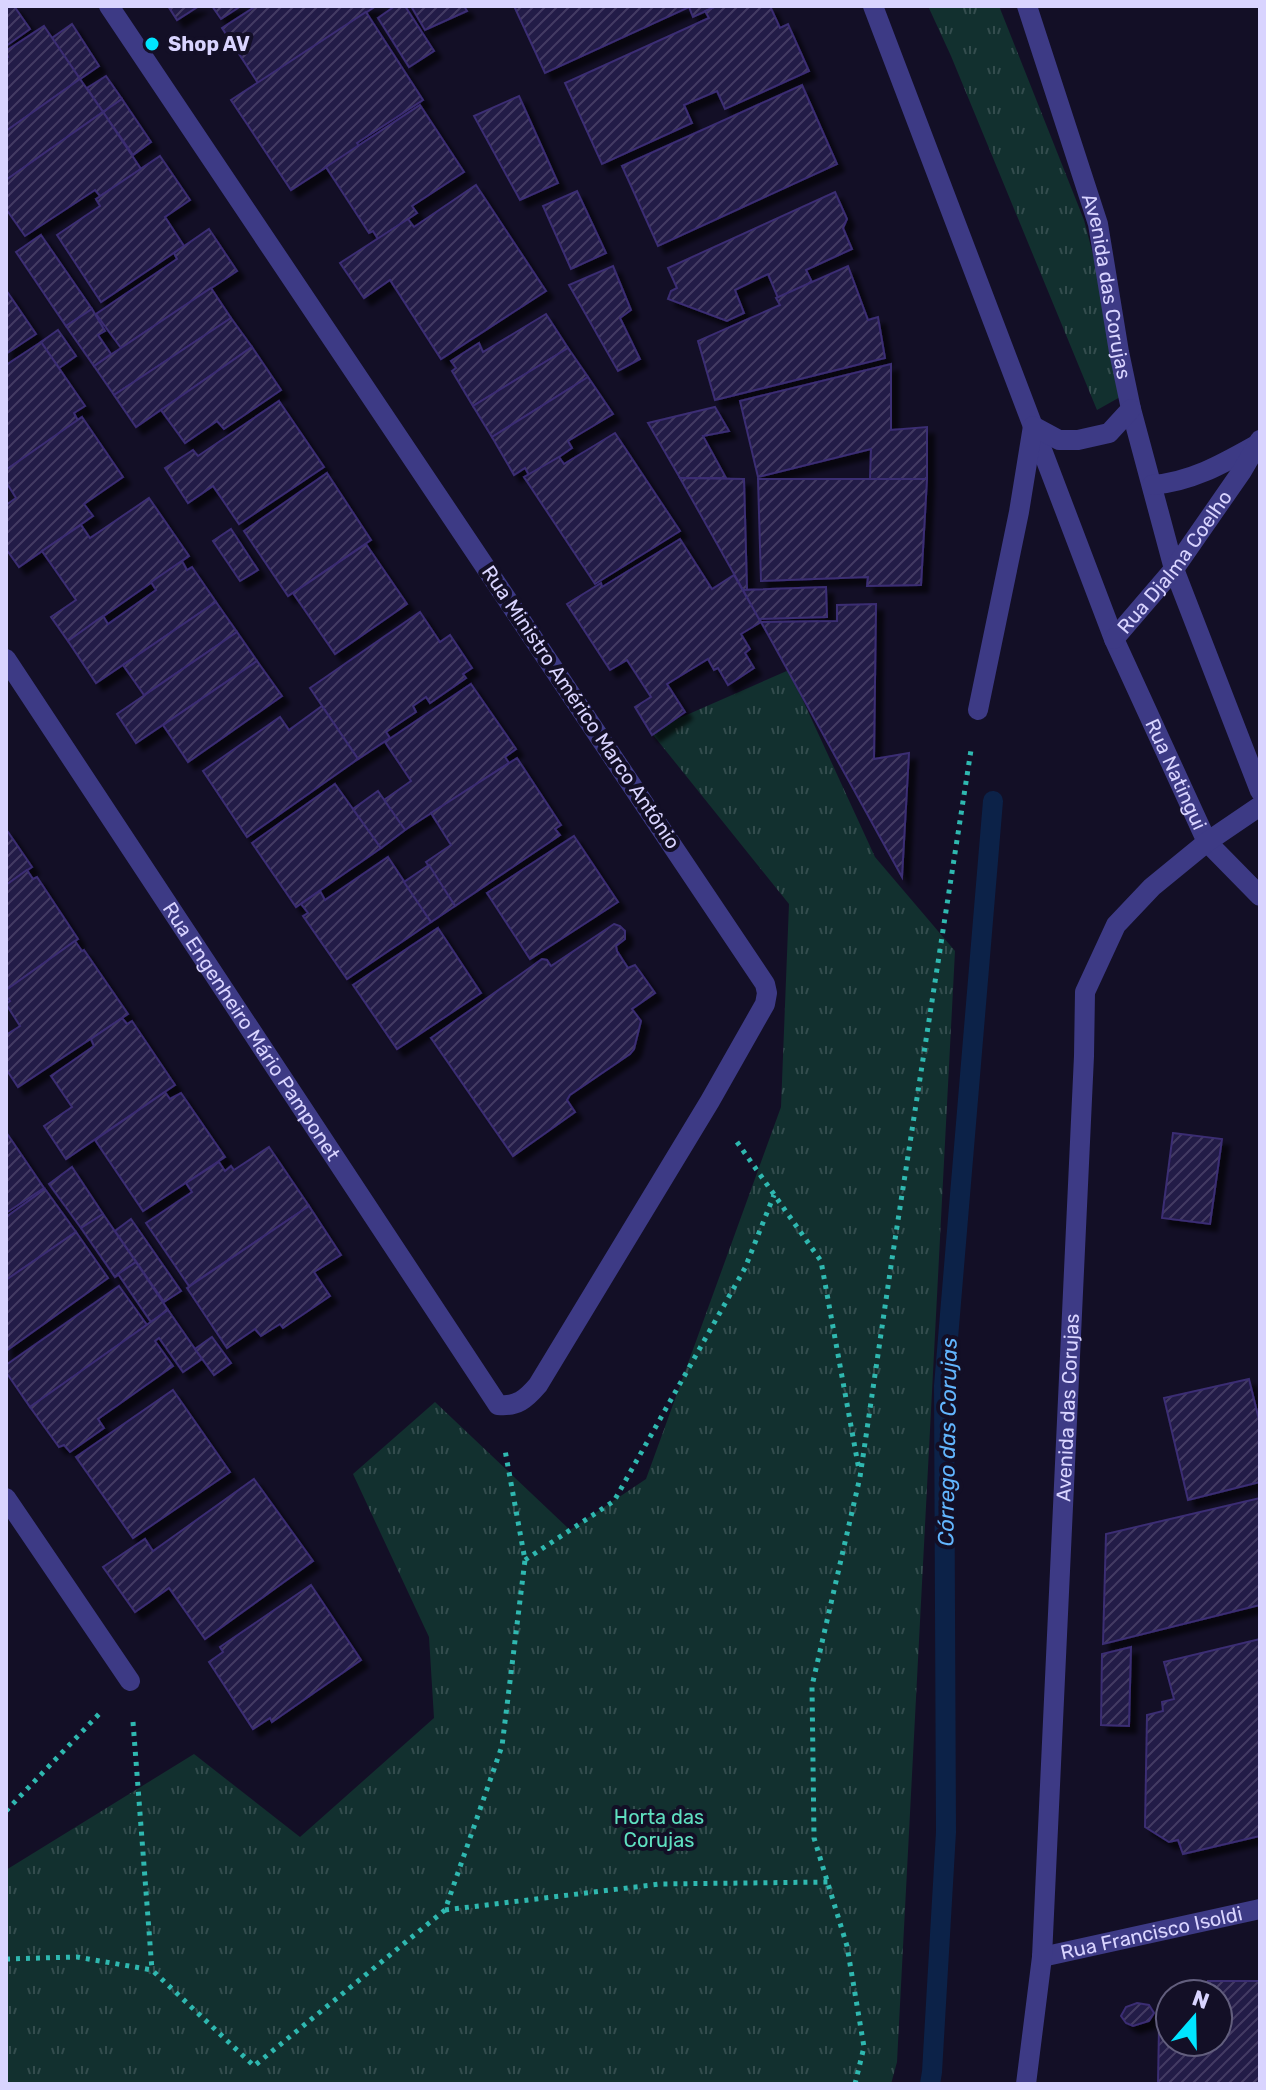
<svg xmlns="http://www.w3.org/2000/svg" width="1266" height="2090" viewBox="0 0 1266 2090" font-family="Rubik,sans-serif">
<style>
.park{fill:url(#park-tufts)}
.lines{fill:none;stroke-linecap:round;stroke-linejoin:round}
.stream{stroke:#0c2248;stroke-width:20}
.building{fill:url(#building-hatch);stroke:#3b2d73;stroke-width:2;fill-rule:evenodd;filter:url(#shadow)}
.path{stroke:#2fb8b0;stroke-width:5;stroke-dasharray:4 6;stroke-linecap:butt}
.minor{stroke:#3d3a85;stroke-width:20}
.poi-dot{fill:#00e5ff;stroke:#130f26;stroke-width:3}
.labels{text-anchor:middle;stroke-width:8;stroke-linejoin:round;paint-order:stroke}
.poi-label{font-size:20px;font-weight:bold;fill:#d9d4ff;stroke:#130f26;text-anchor:start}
.street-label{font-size:20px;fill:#d9d4ff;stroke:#130f26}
.park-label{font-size:20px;fill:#5fe0c0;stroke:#130f26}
.water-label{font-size:22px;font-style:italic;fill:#62b6ff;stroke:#130f26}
</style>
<defs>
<pattern id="park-tufts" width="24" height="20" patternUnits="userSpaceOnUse" patternTransform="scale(2)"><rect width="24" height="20" fill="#12302f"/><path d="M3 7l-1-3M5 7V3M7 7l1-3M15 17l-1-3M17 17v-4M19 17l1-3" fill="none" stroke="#344d4e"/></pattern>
<pattern id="building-hatch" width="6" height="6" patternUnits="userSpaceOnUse" patternTransform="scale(2)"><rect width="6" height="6" fill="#241b47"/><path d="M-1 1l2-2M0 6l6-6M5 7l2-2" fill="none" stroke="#433b63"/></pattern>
<filter id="shadow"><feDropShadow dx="7" dy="7" stdDeviation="2" flood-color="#0009"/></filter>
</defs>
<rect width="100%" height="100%" fill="#130f26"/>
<!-- park -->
<g class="park">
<path d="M928,6H999L1084,220L1129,392L1097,410L951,56Z"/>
<path d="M789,670L875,857L955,951L897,2062L891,2084H6V1870L194,1754L300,1837L434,1718L429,1637L353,1474L435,1402L570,1530L646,1479L781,1107L789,904L650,731Z"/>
</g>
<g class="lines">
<!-- stream -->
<path class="stream" d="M930,2084L932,2072L946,1832L944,1386L993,801"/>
</g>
<!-- building -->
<g class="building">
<path d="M6,6H14L30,29L6,46Z"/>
<path d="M168,6H199L177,20Z"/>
<path d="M212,6H241L221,19Z"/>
<path d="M256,6H376L258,83L222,28Z"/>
<path d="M395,6H405L434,51L409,67L378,18Z"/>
<path d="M411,6H464L467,11L425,30Z"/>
<path d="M514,6H717L693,17L689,7L545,73Z"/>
<path d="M717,6H770L780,28L788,24L809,71L725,109L717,91L684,105L692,123L602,164L565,83L709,18L705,11Z"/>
<path d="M366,12L423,100L357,143L359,146L291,190L231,100Z"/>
<path d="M72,24L99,66L80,79L52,38Z"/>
<path d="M44,26L80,79L6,131V58L8,57L6,51Z"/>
<path d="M106,76L122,99L103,112L87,88Z"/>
<path d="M80,79L103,112L6,180V131Z"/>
<path d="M802,85L837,164L658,246L622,166Z"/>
<path d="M519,96L558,183L520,200L474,116Z"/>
<path d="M122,99L151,142L133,155L103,112Z"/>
<path d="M420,105L464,172L412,206L417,213L378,239L373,231L369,233L326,167Z"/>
<path d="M103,112L141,169L100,196L95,190L25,236L6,209V180Z"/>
<path d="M160,156L190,200L165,217L184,246L101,302L57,235L100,206L96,199Z"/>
<path d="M476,185L546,291L441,359L390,280L364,298L340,263L408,219L414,227Z"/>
<path d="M577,191L606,253L571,269L543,206Z"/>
<path d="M835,192L847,219L843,228L852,249L806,270L812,282L778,298L768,274L735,290L744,313L727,321L668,299L671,291L677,288L668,268Z"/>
<path d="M209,229L237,271L121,348L96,314L177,259L174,253Z"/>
<path d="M41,235L92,309L66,326L16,252Z"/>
<path d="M613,266L631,310L620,318L640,359L618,371L569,285Z"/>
<path d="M848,266L868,320L878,317L885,358L715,400L698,341L780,305L776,298Z"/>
<path d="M211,288L231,318L114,395L94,366Z"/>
<path d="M6,290L36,334L6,354Z"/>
<path d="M92,309L105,331L98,335L111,354L94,366L66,326Z"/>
<path d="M546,314L568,348L473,406L452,371L456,368L451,361L479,343L483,352Z"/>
<path d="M231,318L252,347L136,427L114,395Z"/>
<path d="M58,330L76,356L59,368L41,342Z"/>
<path d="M41,342L85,406L74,413L78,421L7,469L6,365Z"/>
<path d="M252,347L281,390L224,429L217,421L185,443L161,410Z"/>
<path d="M568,348L588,377L492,437L473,406Z"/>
<path d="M891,364V430L927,427V479H870L871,449L758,477L740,401Z"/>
<path d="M588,377L613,414L568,441L572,448L559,457L529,475L525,468L514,475L492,437Z"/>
<path d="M279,401L324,467L239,524L213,486L188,503L165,468L193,450L198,456Z"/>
<path d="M715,407L729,431L703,436L726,478H680L648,423Z"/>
<path d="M82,417L123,477L84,504L93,516L19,567L6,549V505L16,498L6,482V470Z"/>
<path d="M615,433L680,531L595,584L524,477L559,457L564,464Z"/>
<path d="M327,473L371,540L288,596L244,531Z"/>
<path d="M680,478L744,479L747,590H743Z"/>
<path d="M758,479H927L921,585L867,586L868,577L761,581Z"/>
<path d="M149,498L189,556L68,641L51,617L76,600L42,551L81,525L90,538Z"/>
<path d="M231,529L258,570L240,581L213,541Z"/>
<path d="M680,539L712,589L734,575L761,622L741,634L750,649L745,653L754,668L728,685L718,668L714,670L708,659L667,684L685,712L652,735L635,707L651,697L627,660L610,670L567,604L601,583L602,587Z"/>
<path d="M366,544L407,604L335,654L293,593Z"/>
<path d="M182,561L187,570L192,567L216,602L96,683L68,641L103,616L108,624L156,590L151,582Z"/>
<path d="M826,587L827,617L759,619L743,590Z"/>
<path d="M216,602L237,632L144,695L123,665Z"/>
<path d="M876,604L874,759L909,753L902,877L761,622L837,621V605Z"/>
<path d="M420,612L440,642L450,635L472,668L463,674L466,678L430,703L426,697L413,706L416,712L386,732L390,738L358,759L310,688Z"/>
<path d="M237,632L257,661L136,743L117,714Z"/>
<path d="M257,661L282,696L188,762L163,725Z"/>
<path d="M471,684L516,749L505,757L509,763L405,830L384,800L411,781L385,742Z"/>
<path d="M322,706L358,759L247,837L203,771L280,717L289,730Z"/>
<path d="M517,758L561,825L555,829L560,835L455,906L426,862L451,845L431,813Z"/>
<path d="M335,784L381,848L296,907L252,843Z"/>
<path d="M378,791L405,830L381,848L353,809Z"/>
<path d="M6,829L32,867L6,885Z"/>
<path d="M574,836L618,902L530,959L487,893Z"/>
<path d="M388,857L431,922L347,979L303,916L308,913L301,904L320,891L325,900Z"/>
<path d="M429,865L455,906L431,922L404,882Z"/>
<path d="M27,870L33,879L37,877L78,939L6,990V885Z"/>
<path d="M614,924L620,926L625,931V939L616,946L617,951L628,968L635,965L638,969L655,993L632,1009L641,1021L634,1049L630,1054L570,1095L567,1100L575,1112L513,1156L431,1038L542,959L547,960L551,966Z"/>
<path d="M438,928L481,993L397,1049L353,985Z"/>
<path d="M75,941L82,951L84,950L128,1014L18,1087L6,1069V1035L20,1026L6,1004L10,1001L6,996V990Z"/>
<path d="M122,1018L127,1024L132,1021L175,1085L66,1159L44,1126L72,1107L51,1076L94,1046L91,1039Z"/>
<path d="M165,1092L170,1099L181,1093L225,1157L143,1211L95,1140Z"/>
<path d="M6,1132L44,1188L6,1213Z"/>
<path d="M1173,1133L1222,1139L1210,1224L1162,1218Z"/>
<path d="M269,1147L309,1206L189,1286L146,1223L192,1192L186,1183L219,1162L225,1171L231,1166L234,1170Z"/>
<path d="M72,1167L103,1214L81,1228L49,1184Z"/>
<path d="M45,1189L76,1232L6,1280V1217Z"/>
<path d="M309,1206L341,1255L314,1272L330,1296L283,1328L280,1324L261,1336L255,1329L227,1348L187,1288Z"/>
<path d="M103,1214L136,1262L115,1277L81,1228Z"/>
<path d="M131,1219L181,1291L164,1302L115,1231Z"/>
<path d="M76,1232L108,1278L6,1351V1280Z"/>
<path d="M136,1262L168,1310L151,1322L118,1274Z"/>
<path d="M119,1286L147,1325L30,1407L6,1372V1365Z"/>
<path d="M168,1310L202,1359L183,1372L159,1338L155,1341L173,1366L98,1419L104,1428L70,1452L64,1445L59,1447L30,1407Z"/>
<path d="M212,1337L231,1363L214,1375L195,1349Z"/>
<path d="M1249,1379L1260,1424V1482L1188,1500L1164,1398Z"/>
<path d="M173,1390L230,1472L133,1538L76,1457Z"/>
<path d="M254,1479L313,1561L205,1639L169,1588L135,1612L103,1567L145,1539L153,1551Z"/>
<path d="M1260,1498V1605L1103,1644L1106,1534Z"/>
<path d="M311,1585L361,1660L272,1722L270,1718L253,1729L209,1662L223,1652L220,1647Z"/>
<path d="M1260,1639V1836L1183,1854L1178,1840L1169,1842L1145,1827L1147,1715L1163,1711L1162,1702L1174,1699L1164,1662Z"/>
<path d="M1131,1647L1129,1726L1101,1725L1102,1654Z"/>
<path d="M1208,1981H1260V2084H1158L1159,2027L1169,2028V1991H1209ZM1170,1994H1218V2042H1170Z"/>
<path d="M1137,2003L1149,2005L1154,2013L1149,2021L1133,2026L1126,2023L1121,2016L1126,2007Z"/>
</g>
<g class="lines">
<!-- path -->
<g class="path">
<path d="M737,1142L821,1261L859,1470"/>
<path d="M525,1560L614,1501L745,1268L774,1195"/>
<path d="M133,1722L152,1970"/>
<path d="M6,1811L99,1714"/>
<path d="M445,1910L660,1884L828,1882"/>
<path d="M6,1959L77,1957L152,1970L254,2066L445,1910L502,1746L525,1560L505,1450"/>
<path d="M855,2084L864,2047L847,1946L814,1838L812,1686L860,1477L892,1259L971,750"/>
</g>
<!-- minor -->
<g class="minor">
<path id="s1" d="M873,6L1114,639L1207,842L1260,896"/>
<path id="s2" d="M1027,6L1098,224L1119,352L1131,409L1174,569L1260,791"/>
<path d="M1152,485C1192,482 1224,463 1258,444"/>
<path id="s3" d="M1114,639L1174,569L1242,471L1260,440"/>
<path id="s4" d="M6,659L498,1405C517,1407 526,1399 538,1385L710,1101L765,1004L767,993L765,984L109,6"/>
<path d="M978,710L1019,512L1033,426L1059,440H1078L1109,433L1131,409"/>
<path d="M6,1498L130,1681"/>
<path id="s5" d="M1042,1957L1260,1909"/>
<path id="s6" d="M1026,2084L1042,1957L1084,1056L1085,992L1116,925L1152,887L1207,842L1260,806"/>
</g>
</g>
<!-- markers -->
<circle class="poi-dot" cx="152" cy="44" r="8"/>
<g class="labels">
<!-- poi labels -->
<g class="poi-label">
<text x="168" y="51">Shop AV</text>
</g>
<!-- street labels -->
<g class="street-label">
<text dy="7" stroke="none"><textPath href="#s2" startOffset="292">Avenida das Corujas</textPath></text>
<text dy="7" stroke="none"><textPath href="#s3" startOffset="98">Rua Djalma Coelho</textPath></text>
<text transform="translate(581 707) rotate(56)" y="7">Rua Ministro Américo Marco Antônio</text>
<text dy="7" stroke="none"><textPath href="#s1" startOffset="826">Rua Natingui</textPath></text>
<text dy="7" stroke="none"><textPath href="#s4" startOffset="446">Rua Engenheiro Mário Pamponet</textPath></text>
<text dy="7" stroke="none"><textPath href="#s6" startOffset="678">Avenida das Corujas</textPath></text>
<text dy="7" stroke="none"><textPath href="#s5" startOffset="112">Rua Francisco Isoldi</textPath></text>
</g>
<!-- park labels -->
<g class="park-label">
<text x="659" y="1824">Horta das<tspan x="659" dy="23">Corujas</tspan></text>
</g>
<!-- water labels -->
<g class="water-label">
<text transform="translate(947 1442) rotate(-89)" y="8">Córrego das Corujas</text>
</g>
</g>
<!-- border -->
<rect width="1266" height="2090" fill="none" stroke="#d9d4ff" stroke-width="16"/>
<!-- north arrow -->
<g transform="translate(1194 2018) rotate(20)"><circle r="38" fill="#130f26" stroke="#625e7d" stroke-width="2"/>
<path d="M0-6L14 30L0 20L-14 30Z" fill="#00e5ff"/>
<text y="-12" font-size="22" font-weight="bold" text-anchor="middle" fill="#d9d4ff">N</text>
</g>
</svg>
